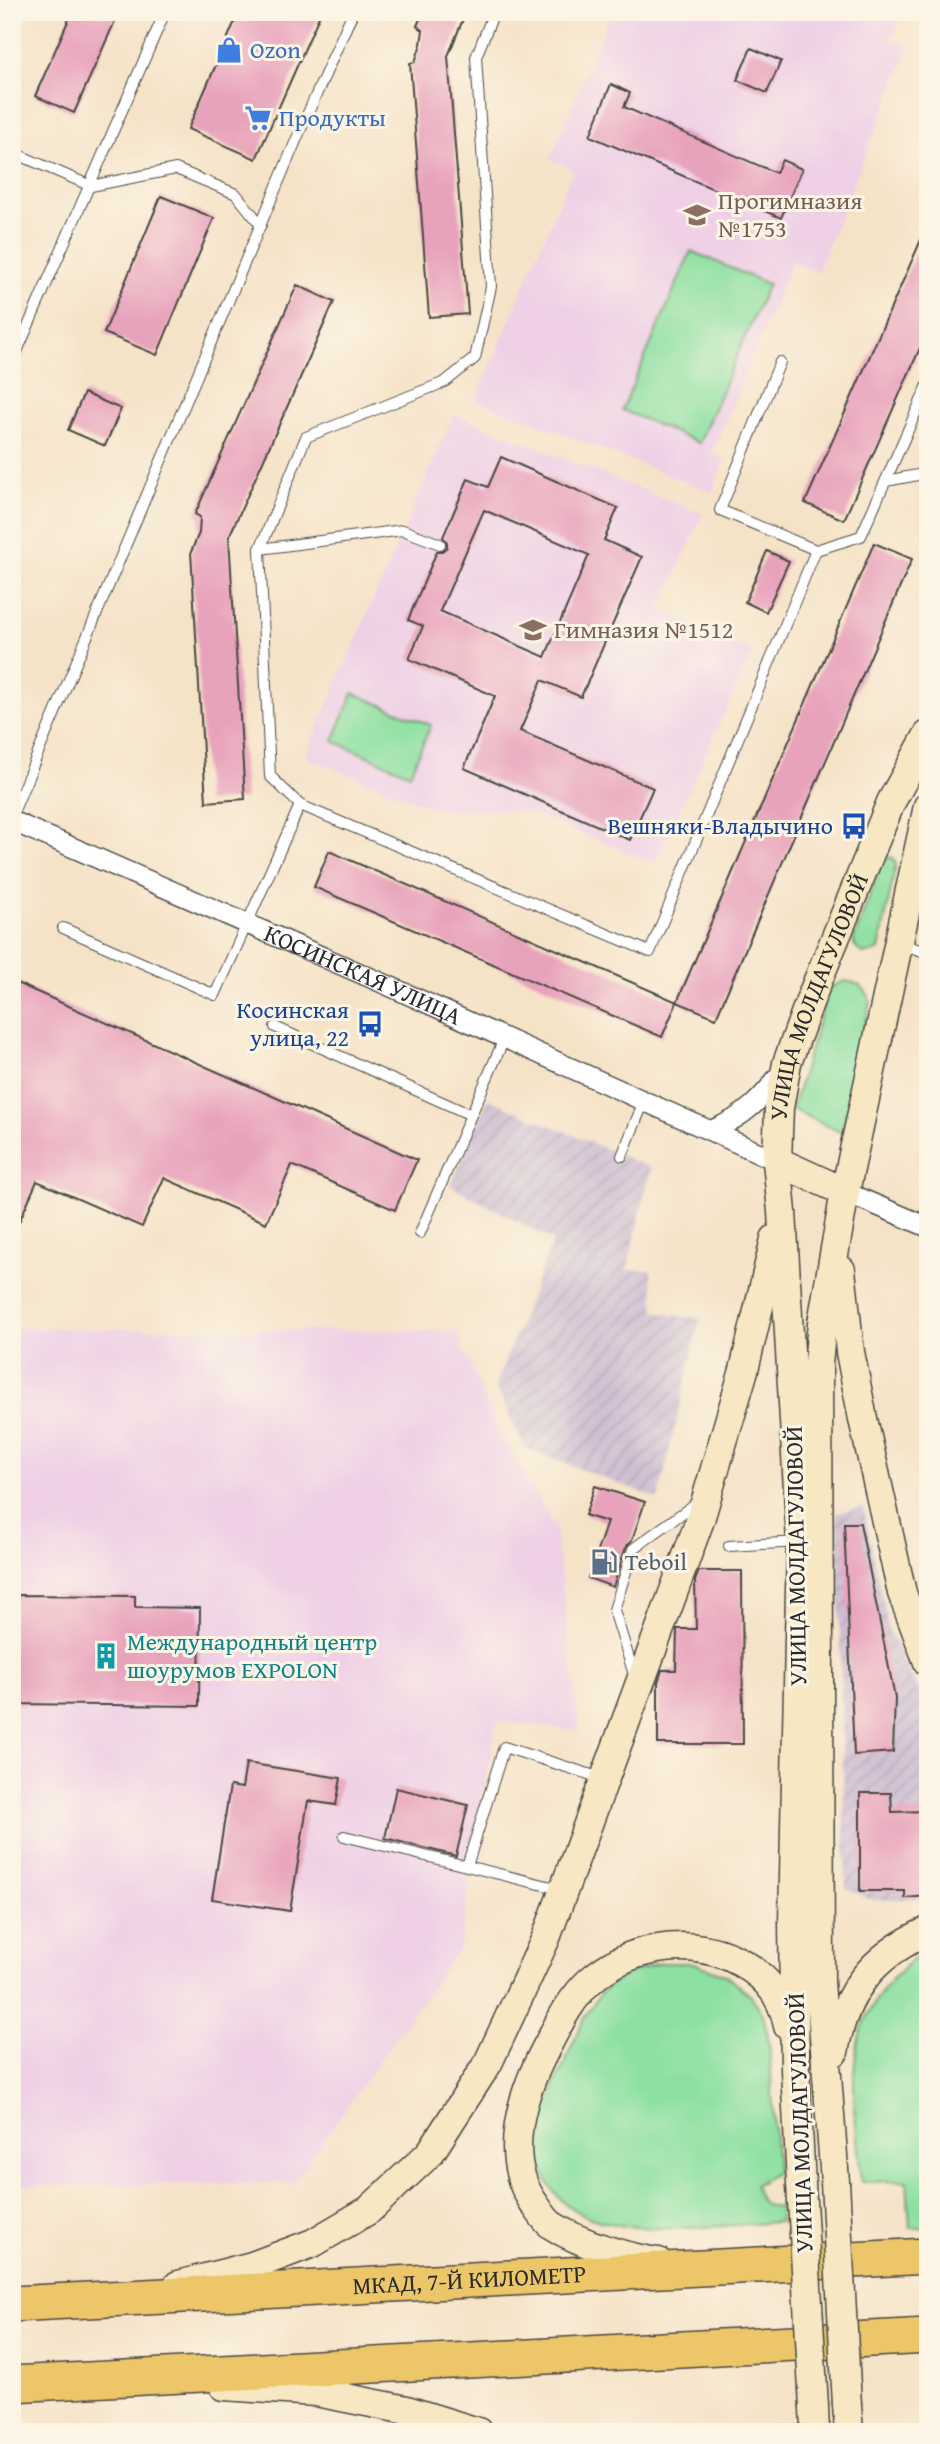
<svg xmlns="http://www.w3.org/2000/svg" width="940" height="2444" viewBox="0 0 940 2444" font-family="'Gentium Book Plus',serif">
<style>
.built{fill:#efd0e6}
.industrial{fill:url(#industrial-furrows)}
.grass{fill:#8de0a2;stroke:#5c8666;stroke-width:2}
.building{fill:#e8a3bc;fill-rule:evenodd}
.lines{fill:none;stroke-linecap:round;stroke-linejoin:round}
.lane-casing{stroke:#494743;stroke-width:12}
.street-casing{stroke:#494743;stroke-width:22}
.secondary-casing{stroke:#494743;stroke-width:31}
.highway-casing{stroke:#494743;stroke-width:38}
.lane{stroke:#fff;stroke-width:10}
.street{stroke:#fff;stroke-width:19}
.secondary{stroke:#f7e8c3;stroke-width:28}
.highway{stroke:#ecc669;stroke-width:35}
.secondary-bridge-casing{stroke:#494743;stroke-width:31;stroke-linecap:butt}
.secondary-bridge{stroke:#f7e8c3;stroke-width:28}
.labels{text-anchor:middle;stroke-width:6;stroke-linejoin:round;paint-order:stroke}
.shop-label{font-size:24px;fill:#366cbe;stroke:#fcf5e5;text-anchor:start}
.education-label{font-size:24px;fill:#785e54;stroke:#fcf5e5;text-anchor:start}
.transit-label{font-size:24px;fill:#164399;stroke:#fcf5e5;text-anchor:end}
.street-label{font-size:24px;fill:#2b2b2b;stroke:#fcf5e5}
.service-label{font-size:24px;fill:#4e5e75;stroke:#fcf5e5;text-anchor:start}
.culture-label{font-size:24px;fill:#0d838f;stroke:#fcf5e5;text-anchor:start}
</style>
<defs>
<pattern id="industrial-furrows" width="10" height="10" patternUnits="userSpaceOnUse" patternTransform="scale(1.75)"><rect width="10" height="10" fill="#cdbed2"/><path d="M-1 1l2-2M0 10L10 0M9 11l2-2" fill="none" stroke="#b0a3b4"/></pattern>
</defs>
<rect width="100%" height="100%" fill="#fcf5e5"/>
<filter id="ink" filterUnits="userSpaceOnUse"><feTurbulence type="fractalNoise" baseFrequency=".0143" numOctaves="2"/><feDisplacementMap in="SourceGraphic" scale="14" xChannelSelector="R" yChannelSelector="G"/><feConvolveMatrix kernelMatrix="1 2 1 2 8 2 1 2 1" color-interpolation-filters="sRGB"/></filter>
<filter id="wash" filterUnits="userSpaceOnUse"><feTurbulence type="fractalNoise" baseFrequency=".00686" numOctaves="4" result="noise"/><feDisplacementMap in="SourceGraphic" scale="28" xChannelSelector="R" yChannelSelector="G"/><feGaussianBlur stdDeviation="1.57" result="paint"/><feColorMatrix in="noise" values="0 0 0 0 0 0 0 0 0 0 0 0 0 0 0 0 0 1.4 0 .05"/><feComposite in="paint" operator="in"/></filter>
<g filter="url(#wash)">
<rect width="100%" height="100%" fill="#f5e3c8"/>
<!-- built -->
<g class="built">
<path d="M611,12H902L891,39L910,47L817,272L792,262L712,453L725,460L712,492L476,400L573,169L550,159Z"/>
<path d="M454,414L703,514L660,609L753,652L655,863L526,811L439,810L305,757Z"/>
<path d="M12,1328L456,1331L498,1430L555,1527L580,1731L496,1721L460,1947L293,2183L12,2186Z"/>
</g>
<!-- industrial -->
<g class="industrial">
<path d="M488,1099L651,1168L627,1270H651L655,1312L700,1319L658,1499L525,1448L495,1386L553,1240L451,1186Z"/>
<path d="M863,1507L889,1631L928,1709V1898L871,1900L846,1888L837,1513Z"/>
</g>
<!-- grass -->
<g class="grass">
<path d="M691,251L768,284L699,443L622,410Z"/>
<path d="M353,693L431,725L410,774L333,741Z"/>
<path d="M892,857L896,864L879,949L873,952L863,954L856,948L853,941L883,860Z"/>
<path d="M845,981C859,983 867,988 870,1002L842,1133L792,1109L827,993L831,987Z"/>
<path d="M928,1950V2227L910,2228L907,2181L861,2182C858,2140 849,2084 858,2042C866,2006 896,1967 928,1950Z"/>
<path d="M660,1963H694L725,1975L751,1996L763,2014L769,2042L777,2172L755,2185C756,2199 765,2207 779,2208L780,2222C723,2225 612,2242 567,2205C542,2185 533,2150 541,2119C545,2101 556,2082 564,2065C574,2041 583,2015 600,1995C615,1976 639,1970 660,1963Z"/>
</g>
<g id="blocks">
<!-- building -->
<g class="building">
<path d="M72,12H119L74,113L35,96Z"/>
<path d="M239,12H321L256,159L188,129Z"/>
<path d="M423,12H466L448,56L468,314L429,317L410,63L415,62L421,44L423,30L417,26Z"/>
<path d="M751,48L781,61L767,93L737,80Z"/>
<path d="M611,84L630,93L624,107L776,173L782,160L802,169L781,218L590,136Z"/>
<path d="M161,196L214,218L157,355L104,333Z"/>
<path d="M928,224V330L844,520L805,503Z"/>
<path d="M297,285L334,302L229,537L245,799L206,802L191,552L199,533L200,517L195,514Z"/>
<path d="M84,393L121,409L105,446L68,430Z"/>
<path d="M501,457L618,508L604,540L642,557L581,697L542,680L520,731L653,788L630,840L464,768L495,696L409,659L423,626L408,620L437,551H442L447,547V542L443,537L468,479L488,487ZM484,510L589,555L545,657L440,611Z"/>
<path d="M874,543L912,559L716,1018L677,1002Z"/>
<path d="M767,551L789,561L766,612L745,602Z"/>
<path d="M329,851L677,1002L662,1037L314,887Z"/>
<path d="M12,981L417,1160L395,1210L292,1165L266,1223L164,1178L142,1227L37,1181L12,1238Z"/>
<path d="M595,1486L645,1502L632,1540L626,1547L613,1587L588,1578L607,1522L585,1515Z"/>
<path d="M844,1523H860L895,1698L893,1752L854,1755Z"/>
<path d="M699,1571H742L743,1744H658V1682L662,1670H676L677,1629H696L695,1581Z"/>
<path d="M12,1595L135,1596V1607L200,1608L199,1706L12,1704Z"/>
<path d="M246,1763L341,1778L336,1805L308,1801L290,1911L212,1899L230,1786L242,1788Z"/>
<path d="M396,1788L468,1805L456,1856L385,1838Z"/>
<path d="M860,1793H891L892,1812L928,1811V1896L905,1898V1891H860Z"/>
</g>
</g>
</g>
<g filter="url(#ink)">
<use href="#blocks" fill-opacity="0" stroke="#494743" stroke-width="2"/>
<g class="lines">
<!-- lane casing -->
<g class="lane-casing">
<g id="lane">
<path d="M12,152L91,186L176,169L236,194L261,225"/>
<path d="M780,362L720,510L816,550L861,536L928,385"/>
<path d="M12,363L165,12"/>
<path d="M886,481L928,473"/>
<path d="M260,549L403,530L440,544"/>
<path d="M300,805L270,776L260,549L306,437L445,382L475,358L491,287L476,57L494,12"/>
<path d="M12,815L300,131L353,12"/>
<path d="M63,928L215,995L300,805L650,952L816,550"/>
<path d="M902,944L928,953"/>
<path d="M275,1027L471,1115L505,1037"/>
<path d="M622,1156L644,1101"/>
<path d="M420,1233L471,1115"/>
<path d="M729,1546L800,1542"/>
<path d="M635,1678L614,1610L633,1549L699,1501"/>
<path d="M344,1836L560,1889"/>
<path d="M467,1866L504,1747L604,1779"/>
</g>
</g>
<!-- street casing -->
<g class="street-casing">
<g id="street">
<path id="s1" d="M12,821L387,985L777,1161"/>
<path d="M712,1130C745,1117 763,1098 783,1070"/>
<path d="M845,1192L928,1227"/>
</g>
</g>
<!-- secondary casing -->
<g class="secondary-casing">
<g id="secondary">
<path d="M777,1161L845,1192"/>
<path d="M841,1270L850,1352L863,1419L902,1593L928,1662"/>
<path d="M834,2052C844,1992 872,1956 928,1931"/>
<path d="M835,2182L820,1982L818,1365L822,1323L845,1192L928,806"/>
<path id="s2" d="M801,2184L795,2070L793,1923L801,1542L782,1212L777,1161L779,1108L787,1063L812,995L891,802L928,735"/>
<path d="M658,2262C640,2260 624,2255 607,2250C588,2244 570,2237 553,2226C546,2222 541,2213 536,2206C500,2159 522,2093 547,2046C559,2023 571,1998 591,1980C628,1947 685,1938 730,1957C761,1971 782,1992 788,2026"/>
<path d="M178,2285L252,2266L313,2243L369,2210L430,2153L488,2063L546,1938L700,1520L744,1370L775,1239"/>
<path d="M224,2386L316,2392L407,2410L478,2432"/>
<path d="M847,2405L849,2432"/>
<path d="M814,2407L815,2432"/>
</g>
</g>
<!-- highway casing -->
<g class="highway-casing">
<g id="highway">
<path id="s3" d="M12,2304L928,2256"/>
<path d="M12,2384L928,2336"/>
</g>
</g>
<!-- lane -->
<use href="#lane" class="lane"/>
<!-- street -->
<use href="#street" class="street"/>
<!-- secondary -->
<use href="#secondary" class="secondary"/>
<!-- highway -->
<use href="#highway" class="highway"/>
<!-- secondary-bridge casing -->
<g class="secondary-bridge-casing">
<g id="secondary-bridge">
<path d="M835,2182L847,2405"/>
<path d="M801,2184L814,2407"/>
</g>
</g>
<!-- secondary-bridge -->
<use href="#secondary-bridge" class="secondary-bridge"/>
</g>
</g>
<!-- icons -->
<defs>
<g id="shop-bare" transform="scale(2.1)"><path d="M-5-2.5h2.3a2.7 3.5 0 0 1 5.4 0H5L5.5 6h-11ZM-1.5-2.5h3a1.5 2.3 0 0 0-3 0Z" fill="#3f7fe0" stroke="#fcf5e5" stroke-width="2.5" paint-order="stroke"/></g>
<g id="supermarket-bare" transform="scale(2.1)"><path d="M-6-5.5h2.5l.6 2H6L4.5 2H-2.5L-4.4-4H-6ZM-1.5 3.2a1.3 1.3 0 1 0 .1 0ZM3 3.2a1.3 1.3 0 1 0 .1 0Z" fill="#3f7fe0" stroke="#fcf5e5" stroke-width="2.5" paint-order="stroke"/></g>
<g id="school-bare" transform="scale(2.1)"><path d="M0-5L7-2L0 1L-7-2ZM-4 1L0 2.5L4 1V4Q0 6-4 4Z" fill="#8d6e63" stroke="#fcf5e5" stroke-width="2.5" paint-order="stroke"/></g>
<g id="bus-bare" transform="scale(2.1)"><path d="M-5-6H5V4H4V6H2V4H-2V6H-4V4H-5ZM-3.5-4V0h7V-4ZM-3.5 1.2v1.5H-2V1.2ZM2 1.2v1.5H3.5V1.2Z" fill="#1a4fb4" stroke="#fcf5e5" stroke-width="2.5" paint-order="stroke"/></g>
<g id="fuel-bare" transform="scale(2.1)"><path d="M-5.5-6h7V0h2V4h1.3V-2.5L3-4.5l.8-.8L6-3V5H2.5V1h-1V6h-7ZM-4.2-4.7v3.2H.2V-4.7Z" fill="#5c6f8a" stroke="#fcf5e5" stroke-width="2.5" paint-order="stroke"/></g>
<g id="building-bare" transform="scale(2.1)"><path d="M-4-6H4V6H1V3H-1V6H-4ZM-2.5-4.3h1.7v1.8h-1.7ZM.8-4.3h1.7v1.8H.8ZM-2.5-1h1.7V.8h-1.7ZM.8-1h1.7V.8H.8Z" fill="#0f9aa8" stroke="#fcf5e5" stroke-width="2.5" paint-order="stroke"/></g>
</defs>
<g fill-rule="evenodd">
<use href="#shop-bare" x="229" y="50"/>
<use href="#supermarket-bare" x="258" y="118"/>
<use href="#school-bare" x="697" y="215"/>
<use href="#school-bare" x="533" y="630"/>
<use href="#bus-bare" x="854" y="826"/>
<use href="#bus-bare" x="370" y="1024"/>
<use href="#fuel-bare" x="604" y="1562"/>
<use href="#building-bare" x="106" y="1656"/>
</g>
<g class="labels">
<!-- shop labels -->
<g class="shop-label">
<text x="250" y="58">Ozon</text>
<text x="279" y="126">Продукты</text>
</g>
<!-- education labels -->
<g class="education-label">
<text x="718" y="209">Прогимназия<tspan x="718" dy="28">№1753</tspan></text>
<text x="554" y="638">Гимназия №1512</text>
</g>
<!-- transit labels -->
<g class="transit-label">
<text x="833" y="834">Вешняки-Владычино</text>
<text x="349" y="1018">Косинская<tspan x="349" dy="28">улица, 22</tspan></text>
</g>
<!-- street labels -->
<g class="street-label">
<text dy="8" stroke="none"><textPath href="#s1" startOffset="383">КОСИНСКАЯ УЛИЦА</textPath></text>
<text dy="8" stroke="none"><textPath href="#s2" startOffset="1195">УЛИЦА МОЛДАГУЛОВОЙ</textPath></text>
<text transform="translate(796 1556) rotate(-91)" y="8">УЛИЦА МОЛДАГУЛОВОЙ</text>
<text transform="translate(800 2123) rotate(-92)" y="8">УЛИЦА МОЛДАГУЛОВОЙ</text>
<text dy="8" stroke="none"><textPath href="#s3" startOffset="458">МКАД, 7-Й КИЛОМЕТР</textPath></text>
</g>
<!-- service labels -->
<g class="service-label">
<text x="625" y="1570">Teboil</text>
</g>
<!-- culture labels -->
<g class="culture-label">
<text x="127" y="1650">Международный центр<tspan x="127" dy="28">шоурумов EXPOLON</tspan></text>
</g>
</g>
<!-- margin -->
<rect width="940" height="2444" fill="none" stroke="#fcf5e5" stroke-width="42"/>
</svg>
